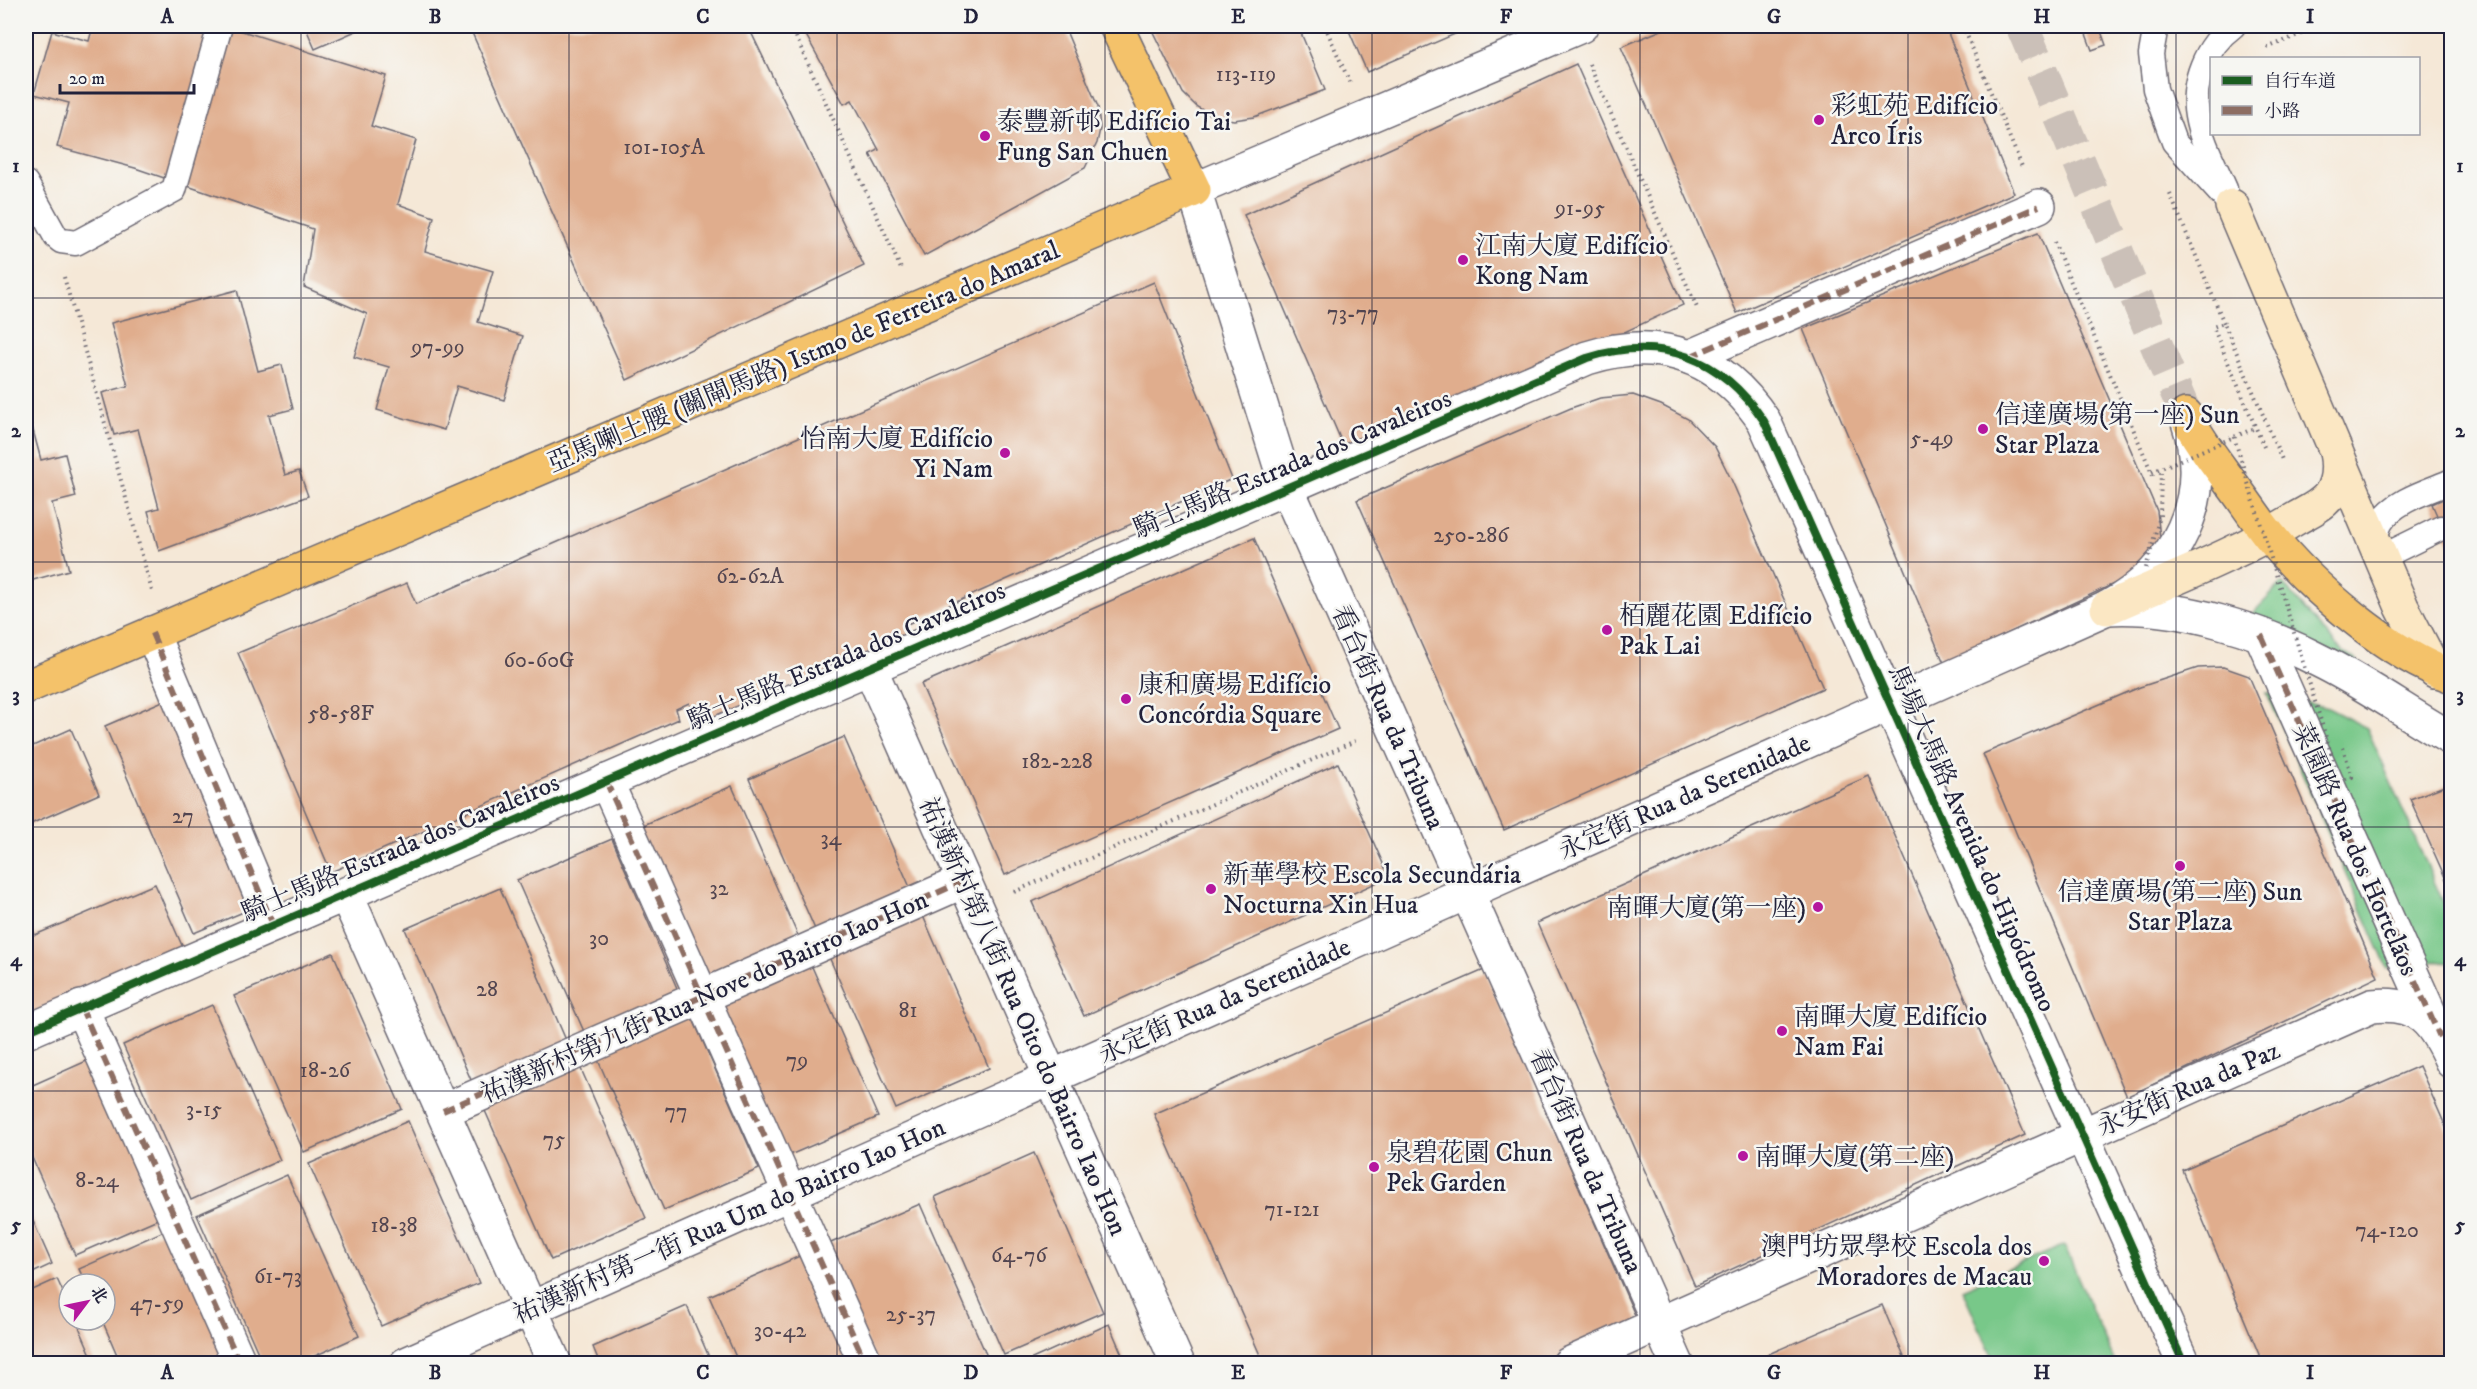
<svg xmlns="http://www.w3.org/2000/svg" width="2477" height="1389" viewBox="0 0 2477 1389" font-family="'IM FELL DW Pica','Noto Serif SC',serif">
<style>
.green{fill:#78c889;stroke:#4d7562;stroke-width:1.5}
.building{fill:#e0ad8d}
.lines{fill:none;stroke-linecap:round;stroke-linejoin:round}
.primary-tunnel{stroke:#cbc0b8;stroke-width:33;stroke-dasharray:33 16;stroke-linecap:butt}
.service-casing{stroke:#6c6772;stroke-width:27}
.pedestrian-casing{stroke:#6c6772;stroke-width:36}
.minor-casing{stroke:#6c6772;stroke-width:36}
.tertiary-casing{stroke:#6c6772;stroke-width:36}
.secondary-casing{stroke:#6c6772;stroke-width:36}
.primary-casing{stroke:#6c6772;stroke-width:36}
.path{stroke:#6c6772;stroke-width:4;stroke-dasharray:1.5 4.5;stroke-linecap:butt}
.service{stroke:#fff;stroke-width:24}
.pedestrian{stroke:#fff;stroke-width:33}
.minor{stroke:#fff;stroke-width:33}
.tertiary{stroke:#fff;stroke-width:33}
.secondary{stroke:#fbe7c3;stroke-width:33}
.primary{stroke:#f4c26a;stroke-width:33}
.path-bridge{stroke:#6c6772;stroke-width:4;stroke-dasharray:1.5 4.5;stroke-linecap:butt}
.quiet{stroke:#8d6e63;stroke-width:6;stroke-dasharray:12 6;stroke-linecap:butt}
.cycleway-casing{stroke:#f6f6f2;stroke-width:11}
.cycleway{stroke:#1b5e20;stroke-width:8}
.grid{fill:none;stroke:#22223b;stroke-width:1.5;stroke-opacity:0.55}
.poi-dot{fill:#b5179e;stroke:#f6f6f2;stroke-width:2}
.labels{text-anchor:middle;stroke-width:5;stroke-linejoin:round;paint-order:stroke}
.number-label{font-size:22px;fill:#524550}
.poi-label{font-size:26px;fill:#22223b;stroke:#f6f6f2;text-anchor:start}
.street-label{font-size:26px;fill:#22223b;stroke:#f6f6f2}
.neatline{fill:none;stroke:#22223b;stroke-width:2}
.grid-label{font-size:20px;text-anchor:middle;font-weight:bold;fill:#22223b}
</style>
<rect width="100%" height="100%" fill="#f6f6f2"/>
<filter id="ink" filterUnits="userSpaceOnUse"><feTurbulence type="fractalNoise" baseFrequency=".0167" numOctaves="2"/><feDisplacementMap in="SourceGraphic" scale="12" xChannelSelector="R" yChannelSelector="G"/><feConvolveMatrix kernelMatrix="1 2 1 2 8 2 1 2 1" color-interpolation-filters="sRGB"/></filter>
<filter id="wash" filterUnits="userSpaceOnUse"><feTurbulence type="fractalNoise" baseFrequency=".008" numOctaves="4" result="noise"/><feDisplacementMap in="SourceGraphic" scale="24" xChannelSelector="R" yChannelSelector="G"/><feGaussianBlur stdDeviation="1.35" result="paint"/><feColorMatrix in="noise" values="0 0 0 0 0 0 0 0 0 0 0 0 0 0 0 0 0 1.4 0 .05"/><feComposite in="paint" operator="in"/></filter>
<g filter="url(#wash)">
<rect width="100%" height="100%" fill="#f5e8d7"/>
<!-- green -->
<g class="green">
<path d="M2282,583L2336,645L2401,695L2238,623L2253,613Z"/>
<path d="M2267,693L2328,708L2367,728L2451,920V963C2428,959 2410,961 2387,968Z"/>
<path d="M2064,1245L2115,1363H1995L1962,1289Z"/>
</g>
<g id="blocks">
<!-- building -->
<g class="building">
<path d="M93,26H226L386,76L371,126L416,140L398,204L434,217L425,251L493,271L478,322L523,336L504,400L457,386L444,430L377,410L389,367L354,357L367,314L304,287L313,229L135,168L57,147L69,103L34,94L52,31L89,41Z"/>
<path d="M305,26H367L315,49Z"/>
<path d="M469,26H748L864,266L627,380Z"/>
<path d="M801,26H1064L1098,107L1100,129L1097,143L1085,168L924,256L870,154L879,150L852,100L844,104Z"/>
<path d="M1150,26H1298L1325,90L1254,117L1234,120L1215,117L1197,107L1183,93Z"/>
<path d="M1347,26H1468L1469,28L1367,72Z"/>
<path d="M1671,26H1945L2014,193L1737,313L1621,47Z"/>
<path d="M2083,26H2099L2106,45L2092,50Z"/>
<path d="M1576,64L1683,305L1349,459L1244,215Z"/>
<path d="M2038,233L2157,511L2160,538L2148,568L1944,663L1803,329Z"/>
<path d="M1154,282L1232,479L905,625L910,637L697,725L689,703L676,709L679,719L331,872L238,653L407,583L416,604Z"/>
<path d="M237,290L258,371L282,365L293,409L269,415L285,475L299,471L308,496L159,551L148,511L159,508L138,429L114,435L102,393L128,386L111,323Z"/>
<path d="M1633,395L1661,405L1688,419L1715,447L1731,479L1823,688L1504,830L1357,500L1571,408L1600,398Z"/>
<path d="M26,404L41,460L65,454L76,497L52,503L69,570L26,582Z"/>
<path d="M2452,495V550L2432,504Z"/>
<path d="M1254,538L1338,729L1005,875L921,684Z"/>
<path d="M2223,667L2249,676L2378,977L2127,1097L1983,754L2140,687L2198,668Z"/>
<path d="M172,697L262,904L194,933L105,726Z"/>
<path d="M71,729L99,794L26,826V749Z"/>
<path d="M844,737L913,894L818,936L749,779Z"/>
<path d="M1338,763L1389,877L1084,1016L1032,902Z"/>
<path d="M1869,776L2025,1135L1695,1286L1537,923Z"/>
<path d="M2452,783V893L2410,799Z"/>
<path d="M732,786L802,945L707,987L637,828Z"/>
<path d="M612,839L680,995L586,1036L517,880Z"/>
<path d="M155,884L184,950L26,1018V913L35,935Z"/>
<path d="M500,888L569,1047L475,1089L405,929Z"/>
<path d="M920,909L989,1068L896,1109L826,950Z"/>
<path d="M333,953L402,1109L304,1152L234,996Z"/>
<path d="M809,960L878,1117L783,1158L715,1001Z"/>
<path d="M1484,970L1641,1329L1561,1364H1264L1154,1114Z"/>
<path d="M212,1005L280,1160L191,1200L123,1045Z"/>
<path d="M689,1010L759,1169L664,1210L594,1051Z"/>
<path d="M100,1055L169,1214L75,1255L26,1144V1088Z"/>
<path d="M578,1062L646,1218L551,1260L482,1104Z"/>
<path d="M2419,1066L2452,1141V1364H2263L2182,1170Z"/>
<path d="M408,1121L479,1283L381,1326L309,1164Z"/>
<path d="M1034,1153L1103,1312L1004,1355L935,1197Z"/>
<path d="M287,1175L359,1336L297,1364H263L197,1215Z"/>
<path d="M920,1204L989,1361L984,1364H877L824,1246Z"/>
<path d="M26,1205L52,1264L26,1276Z"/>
<path d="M175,1226L236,1364H121L102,1320H105V1284H86L79,1269Z"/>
<path d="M802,1255L850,1364H739L709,1296Z"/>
<path d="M57,1279L69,1305V1320H76L95,1364H26V1293Z"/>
<path d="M1882,1305L1907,1364H1767L1764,1356Z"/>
<path d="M687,1306L712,1364H600L593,1347Z"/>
<path d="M1109,1324L1126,1364H1021Z"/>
</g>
</g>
</g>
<g filter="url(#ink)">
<use href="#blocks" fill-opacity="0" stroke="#6c6772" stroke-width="1.5"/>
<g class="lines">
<!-- primary-tunnel -->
<path class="primary-tunnel" d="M2022,26L2186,415"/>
<!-- service casing -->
<g class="service-casing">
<g id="service">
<path d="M2156,26L2151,54L2155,89L2174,142L2232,206"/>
<path d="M26,183L56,237L61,241L76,243L174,190L220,26"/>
<path d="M2225,189C2215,166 2201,141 2197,116C2191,82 2206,46 2233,26"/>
<path d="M2374,540C2376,535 2378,527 2381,522C2395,500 2429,491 2452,481"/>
<path d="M2380,558L2441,528"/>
</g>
</g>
<!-- pedestrian casing -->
<g class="pedestrian-casing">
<g id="pedestrian">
<path d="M1689,357L2039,206"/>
<path d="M152,633L273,925"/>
<path d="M2261,635L2440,1037"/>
<path d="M606,781L866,1364"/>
<path d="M81,1007L240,1364"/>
<path d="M443,1111L964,881"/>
</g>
</g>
<!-- minor casing -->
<g class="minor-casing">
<g id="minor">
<path d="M1581,26L1194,190L1287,488L1677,1364"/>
<path d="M2107,608C2181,604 2262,630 2326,664C2369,686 2410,715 2452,739"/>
<path d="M870,668L1178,1364"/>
<path d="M346,894L555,1364"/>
<path d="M26,1032L1587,358C1661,334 1721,357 1764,421L2184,1364"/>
<path d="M1569,1364L2372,1006C2419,1001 2434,1022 2452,1062"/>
</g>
</g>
<!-- tertiary casing -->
<g class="tertiary-casing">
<path id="tertiary" d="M406,1364L2107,608C2178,569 2214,498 2187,419"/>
</g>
<!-- secondary casing -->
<g class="secondary-casing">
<g id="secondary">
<path d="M2232,206L2402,607L2435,671"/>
<path d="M2107,608C2170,580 2236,555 2295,519C2307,512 2320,507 2329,496C2339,482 2339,467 2336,452"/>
</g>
</g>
<!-- primary casing -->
<g class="primary-casing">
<g id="primary">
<path d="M2186,415C2198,440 2215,461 2231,483C2244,500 2256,519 2269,535C2310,586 2389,655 2452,676"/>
<path d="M26,687L1194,190L1116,26"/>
</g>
</g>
<!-- path -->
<g class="path">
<path d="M791,26L902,271"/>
<path d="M1325,26L1350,83"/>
<path d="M1963,26L2023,169"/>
<path d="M2267,48L2320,26"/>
<path d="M1589,64L1698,310"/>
<path d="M2170,194L2224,323"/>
<path d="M2054,242L2154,478"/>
<path d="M64,277L152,591"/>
<path d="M2264,447L2213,327L2224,323L2283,462"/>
<path d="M1014,892L1355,741"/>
</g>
<!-- service -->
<use href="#service" class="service"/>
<!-- pedestrian -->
<use href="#pedestrian" class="pedestrian"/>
<!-- minor -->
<use href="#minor" class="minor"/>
<!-- tertiary -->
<use href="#tertiary" class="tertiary"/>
<!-- secondary -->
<use href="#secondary" class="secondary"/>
<!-- primary -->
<use href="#primary" class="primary"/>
<!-- path-bridge -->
<g class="path-bridge">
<path d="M2234,437L2336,770"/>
<path d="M2152,472L2255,428"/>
<path d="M2146,568L2160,516L2161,469"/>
<path d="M2317,752L2327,785L2352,777L2342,744"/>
</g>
<!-- quiet -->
<g class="quiet">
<path d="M1689,357L2039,206"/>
<path d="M152,633L273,925"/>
<path d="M2261,635L2440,1037"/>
<path d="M606,781L866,1364"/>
<path d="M81,1007L240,1364"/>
<path d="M443,1111L964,881"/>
</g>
<!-- cycleway casing -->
<g class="cycleway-casing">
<path id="cycleway" d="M26,1032L1587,358C1661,334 1721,357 1764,421L2184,1364"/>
</g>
<!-- cycleway -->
<use href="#cycleway" class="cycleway"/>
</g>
</g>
<!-- grid -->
<path class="grid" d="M301,26V1364M569,26V1364M837,26V1364M1105,26V1364M1372,26V1364M1640,26V1364M1908,26V1364M2176,26V1364M26,298H2452M26,562H2452M26,827H2452M26,1091H2452"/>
<!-- markers -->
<g class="poi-dot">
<circle cx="1819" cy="120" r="6"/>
<circle cx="985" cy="136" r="6"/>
<circle cx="1463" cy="260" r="6"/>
<circle cx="1983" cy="429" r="6"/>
<circle cx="1005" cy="453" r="6"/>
<circle cx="1607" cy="630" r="6"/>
<circle cx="1126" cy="699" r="6"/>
<circle cx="2180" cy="866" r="6"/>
<circle cx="1211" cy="889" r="6"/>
<circle cx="1818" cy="907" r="6"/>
<circle cx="1782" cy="1031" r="6"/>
<circle cx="1743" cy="1156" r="6"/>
<circle cx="1374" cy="1167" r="6"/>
<circle cx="2044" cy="1261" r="6"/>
</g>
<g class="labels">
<!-- number labels -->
<g class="number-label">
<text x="1246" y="81">113-119</text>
<text x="664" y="154">101-105A</text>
<text x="1580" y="215">91-95</text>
<text x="1353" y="320">73-77</text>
<text x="438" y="354">97-99</text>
<text x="1932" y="445">5-49</text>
<text x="1471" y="542">250-286</text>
<text x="750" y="583">62-62A</text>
<text x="539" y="667">60-60G</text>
<text x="341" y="720">58-58F</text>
<text x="1057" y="768">182-228</text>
<text x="183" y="823">27</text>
<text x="831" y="845">34</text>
<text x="719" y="895">32</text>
<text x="599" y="945">30</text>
<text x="487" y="996">28</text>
<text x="908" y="1017">81</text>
<text x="797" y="1067">79</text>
<text x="325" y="1077">18-26</text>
<text x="204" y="1116">3-15</text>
<text x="676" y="1118">77</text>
<text x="554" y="1146">75</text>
<text x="97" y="1187">8-24</text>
<text x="1292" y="1216">71-121</text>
<text x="394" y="1232">18-38</text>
<text x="2387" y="1237">74-120</text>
<text x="1019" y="1262">64-76</text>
<text x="278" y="1283">61-73</text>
<text x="157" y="1310">47-59</text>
<text x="911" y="1321">25-37</text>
<text x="780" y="1337">30-42</text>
</g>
<!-- poi labels -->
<g class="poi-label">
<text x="1831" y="114">彩虹苑 Edifício<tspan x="1831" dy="30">Arco Íris</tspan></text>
<text x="997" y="130">泰豐新邨 Edifício Tai<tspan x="997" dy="30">Fung San Chuen</tspan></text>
<text x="1475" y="254">江南大廈 Edifício<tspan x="1475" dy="30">Kong Nam</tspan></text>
<text x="1995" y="423">信達廣場(第一座) Sun<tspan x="1995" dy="30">Star Plaza</tspan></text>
<text x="993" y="447" text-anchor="end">怡南大廈 Edifício<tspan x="993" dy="30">Yi Nam</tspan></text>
<text x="1619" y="624">栢麗花園 Edifício<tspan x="1619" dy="30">Pak Lai</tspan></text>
<text x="1138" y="693">康和廣場 Edifício<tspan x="1138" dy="30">Concórdia Square</tspan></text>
<text x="1223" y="883">新華學校 Escola Secundária<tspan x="1223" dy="30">Nocturna Xin Hua</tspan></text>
<text x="2180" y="900" text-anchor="middle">信達廣場(第二座) Sun<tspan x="2180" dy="30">Star Plaza</tspan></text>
<text x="1806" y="916" text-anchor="end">南暉大廈(第一座)</text>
<text x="1794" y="1025">南暉大廈 Edifício<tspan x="1794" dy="30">Nam Fai</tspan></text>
<text x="1386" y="1161">泉碧花園 Chun<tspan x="1386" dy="30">Pek Garden</tspan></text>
<text x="1755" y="1165">南暉大廈(第二座)</text>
<text x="2032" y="1255" text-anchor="end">澳門坊眾學校 Escola dos<tspan x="2032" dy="30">Moradores de Macau</tspan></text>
</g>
<!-- street labels -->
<g class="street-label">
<text transform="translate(803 356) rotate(-23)" y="9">亞馬喇土腰 (關閘馬路) Istmo de Ferreira do Amaral</text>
<text transform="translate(1292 463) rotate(-23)" y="9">騎士馬路 Estrada dos Cavaleiros</text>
<text transform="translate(846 655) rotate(-23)" y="9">騎士馬路 Estrada dos Cavaleiros</text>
<text transform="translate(1389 717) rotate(66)" y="9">看台街 Rua da Tribuna</text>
<text transform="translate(1684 796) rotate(-24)" y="9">永定街 Rua da Serenidade</text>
<text transform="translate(1973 838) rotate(66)" y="9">馬場大馬路 Avenida do Hipódromo</text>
<text transform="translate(400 847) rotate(-23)" y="9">騎士馬路 Estrada dos Cavaleiros</text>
<text transform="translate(2356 849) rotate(66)" y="9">菜園路 Rua dos Hortelãos</text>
<text transform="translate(704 996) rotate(-24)" y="9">祐漢新村第九街 Rua Nove do Bairro Iao Hon</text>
<text transform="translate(1224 1000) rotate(-24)" y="9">永定街 Rua da Serenidade</text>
<text transform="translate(1024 1016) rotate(66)" y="9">祐漢新村第八街 Rua Oito do Bairro Iao Hon</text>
<text transform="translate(2188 1088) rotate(-24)" y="9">永安街 Rua da Paz</text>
<text transform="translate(1587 1161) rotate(66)" y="9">看台街 Rua da Tribuna</text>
<text transform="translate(729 1220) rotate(-24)" y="9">祐漢新村第一街 Rua Um do Bairro Iao Hon</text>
</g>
</g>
<!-- margin -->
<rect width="2477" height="1389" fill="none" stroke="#f6f6f2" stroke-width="66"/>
<!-- legend -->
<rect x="2210" y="57" width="210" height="78" fill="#f6f6f2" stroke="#a1a1a9" stroke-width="1.5"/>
<rect x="2222" y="76" width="30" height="9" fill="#1b5e20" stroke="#a1a1a9" stroke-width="1.5"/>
<text x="2264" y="87" font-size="18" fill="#22223b">自行车道</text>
<rect x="2222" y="106" width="30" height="9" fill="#8d6e63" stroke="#a1a1a9" stroke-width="1.5"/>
<text x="2264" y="117" font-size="18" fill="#22223b">小路</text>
<!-- north arrow -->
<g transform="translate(87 1302) rotate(58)"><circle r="28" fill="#f6f6f2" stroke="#a1a1a9" stroke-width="1.5"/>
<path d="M0-4.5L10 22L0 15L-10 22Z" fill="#b5179e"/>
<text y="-9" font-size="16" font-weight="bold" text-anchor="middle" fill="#22223b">北</text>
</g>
<!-- scale -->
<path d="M60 84v9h134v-9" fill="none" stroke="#22223b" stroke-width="3"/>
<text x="69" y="84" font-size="18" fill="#22223b" stroke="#f6f6f2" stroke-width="4.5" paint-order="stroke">20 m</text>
<rect x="33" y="33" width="2411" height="1323" class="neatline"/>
<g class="grid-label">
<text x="167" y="23">A</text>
<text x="435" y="23">B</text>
<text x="703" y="23">C</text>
<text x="971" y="23">D</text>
<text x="1238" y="23">E</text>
<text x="1506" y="23">F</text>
<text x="1774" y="23">G</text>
<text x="2042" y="23">H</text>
<text x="2310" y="23">I</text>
<text x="16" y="172">1</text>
<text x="2460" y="172">1</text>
<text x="16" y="437">2</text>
<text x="2460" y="437">2</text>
<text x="16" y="701">3</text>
<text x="2460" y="701">3</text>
<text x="16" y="966">4</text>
<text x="2460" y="966">4</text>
<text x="16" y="1231">5</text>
<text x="2460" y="1231">5</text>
<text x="167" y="1379">A</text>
<text x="435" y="1379">B</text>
<text x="703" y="1379">C</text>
<text x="971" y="1379">D</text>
<text x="1238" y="1379">E</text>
<text x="1506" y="1379">F</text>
<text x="1774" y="1379">G</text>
<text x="2042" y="1379">H</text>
<text x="2310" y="1379">I</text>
</g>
</svg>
